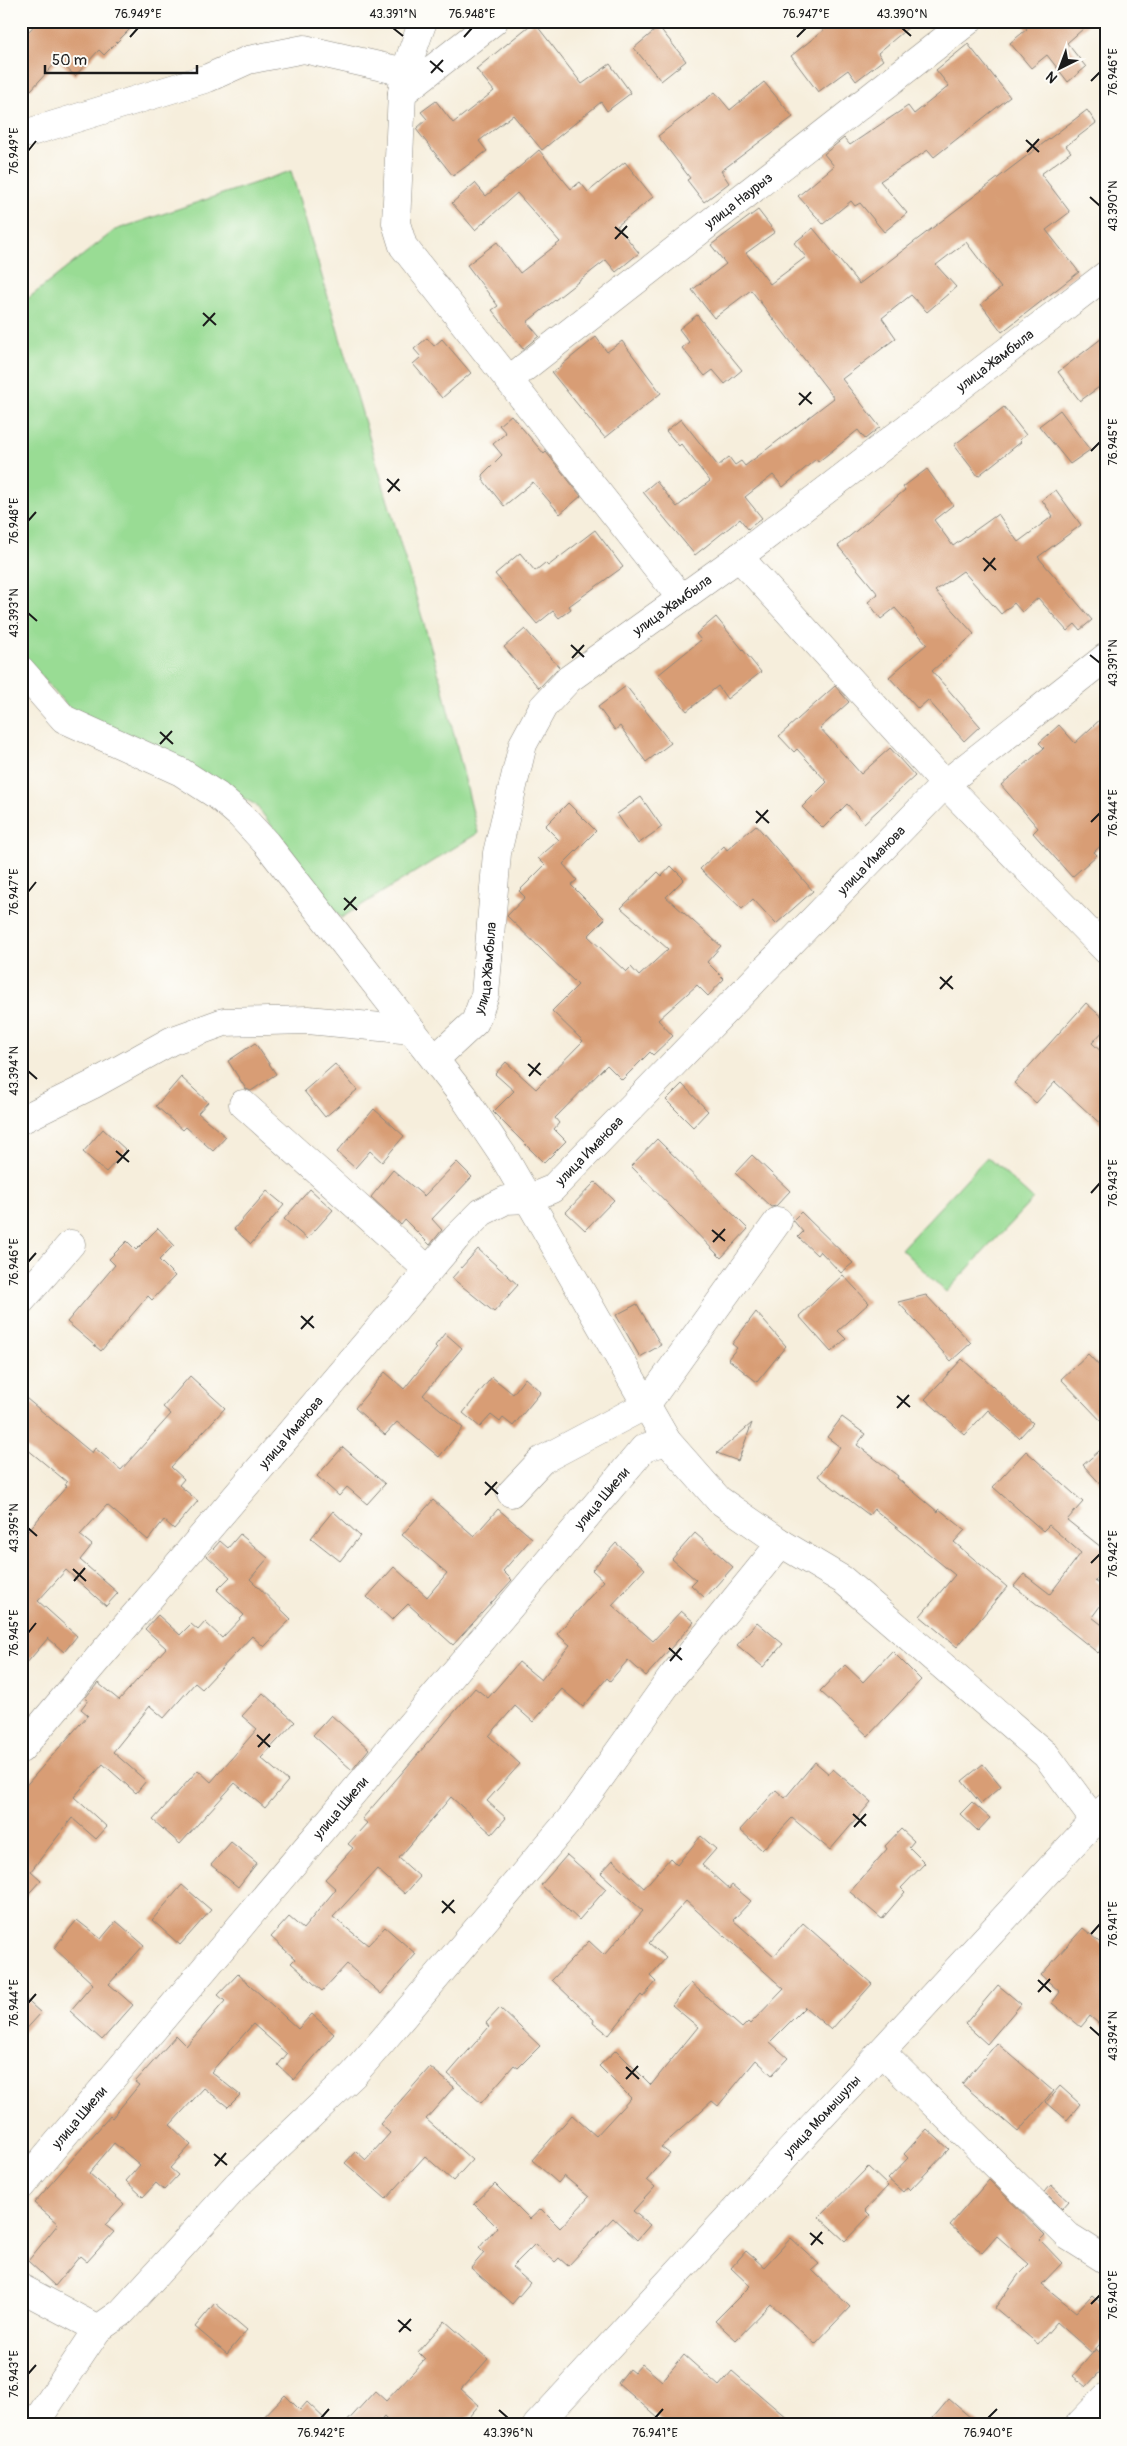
<svg xmlns="http://www.w3.org/2000/svg" width="1127" height="2446" viewBox="0 0 1127 2446" font-family="Pangolin,sans-serif">
<style>
.green{fill:#99dc94;stroke:#5a7c58}
.building{fill:#d89d74}
.lines{fill:none;stroke-linecap:round;stroke-linejoin:round}
.minor-casing{stroke:#89857c;stroke-width:29}
.minor{stroke:#fff;stroke-width:28}
.ticks{fill:none;stroke:#1c1c1c;stroke-width:2}
.labels{text-anchor:middle;stroke-width:5;stroke-linejoin:round;paint-order:stroke}
.street-label{font-size:14px;fill:#1c1c1c;stroke:#fdfcf7}
.neatline{fill:none;stroke:#1c1c1c;stroke-width:2}
.ticks-label{font-size:12px;text-anchor:middle;fill:#1c1c1c}
</style>
<rect width="100%" height="100%" fill="#fdfcf7"/>
<filter id="ink" filterUnits="userSpaceOnUse"><feTurbulence type="fractalNoise" baseFrequency=".02" numOctaves="2"/><feDisplacementMap in="SourceGraphic" scale="10" xChannelSelector="R" yChannelSelector="G"/><feConvolveMatrix kernelMatrix="1 2 1 2 8 2 1 2 1" color-interpolation-filters="sRGB"/></filter>
<filter id="wash" filterUnits="userSpaceOnUse"><feTurbulence type="fractalNoise" baseFrequency=".0096" numOctaves="4" result="noise"/><feDisplacementMap in="SourceGraphic" scale="20" xChannelSelector="R" yChannelSelector="G"/><feGaussianBlur stdDeviation="1.12" result="paint"/><feColorMatrix in="noise" values="0 0 0 0 0 0 0 0 0 0 0 0 0 0 0 0 0 1.4 0 .05"/><feComposite in="paint" operator="in"/></filter>
<g filter="url(#wash)">
<rect width="100%" height="100%" fill="#f6eedc"/>
<!-- green -->
<g class="green">
<path d="M291,171L441,682L478,833L341,918L256,805L218,784L75,715L21,653V304L115,230Z"/>
<path d="M987,1157L1033,1199L946,1292L901,1249Z"/>
</g>
<g id="blocks">
<!-- building -->
<g class="building">
<path d="M38,21H138L104,55L99,50L75,76L58,60L31,90L21,80V40Z"/>
<path d="M835,21H916L878,53L883,60L856,81L848,70L818,92L791,56Z"/>
<path d="M1020,21H1092L1067,43L1086,67L1068,82L1047,55L1031,68L1010,43L1027,29Z"/>
<path d="M534,22L582,84L610,64L631,93L607,111L601,102L542,150L513,115L479,141L487,151L453,176L416,129L427,119L421,112L436,101L453,123L494,91L476,69Z"/>
<path d="M659,27L686,61L661,81L634,48Z"/>
<path d="M968,44L1010,97L934,157L928,150L880,181L907,213L884,232L860,203L855,206L851,201L823,224L798,196L834,166L824,154L844,138L850,145L908,106L914,114L949,86L936,70Z"/>
<path d="M764,82L793,117L721,171L729,183L704,202L687,180L690,178L658,136L715,92L730,110Z"/>
<path d="M1087,110L1096,123L1066,146L1071,152L1041,174L1070,212L1046,230L1079,272L1002,332L981,304L1001,288L966,242L936,265L956,287L927,312L911,295L882,318L896,338L842,379L880,427L865,439L858,430L818,462L816,459L783,487L773,475L745,497L762,518L748,529L740,519L695,555L643,492L656,481L677,507L710,481L681,444L679,446L666,431L681,419L718,466L729,457L735,465L741,461L745,466L834,398L751,290L714,318L692,290L726,264L711,245L758,210L775,232L746,253L770,284L806,257L794,243L813,228L859,284Z"/>
<path d="M539,150L571,189L580,182L588,192L625,162L653,197L617,226L639,253L616,272L606,260L527,322L539,336L523,349L492,310L498,306L467,265L497,242L520,273L560,242L517,193L475,230L452,203L475,183L486,196Z"/>
<path d="M697,315L742,370L725,384L713,370L705,376L682,348L689,342L679,329Z"/>
<path d="M1106,335V382L1080,401L1058,372Z"/>
<path d="M596,337L607,352L622,341L661,393L605,438L552,373Z"/>
<path d="M427,338L434,346L442,339L471,373L442,398L413,364L421,357L414,349Z"/>
<path d="M1004,407L1026,435L1019,440L1021,442L978,476L954,445Z"/>
<path d="M1060,410L1090,450L1070,464L1039,426Z"/>
<path d="M511,415L544,454L546,452L581,496L560,514L533,482L504,506L483,480L484,478L482,475L502,455L493,444L506,433L499,425Z"/>
<path d="M927,469L953,505L934,520L953,546L998,514L1018,542L1053,516L1042,500L1056,490L1081,525L1038,557L1092,620L1080,630L1075,624L1067,631L1038,598L1022,612L1014,603L1001,614L963,571L935,591L974,634L932,671L980,726L964,741L928,700L918,709L889,677L927,644L895,608L881,619L868,602L878,594L838,546L905,490L903,487Z"/>
<path d="M595,530L623,567L569,606L571,609L559,618L553,611L537,624L495,574L520,553L535,571L545,563L548,566Z"/>
<path d="M716,617L761,672L727,699L718,686L687,711L658,675L701,640L696,634Z"/>
<path d="M525,629L559,667L539,688L504,647Z"/>
<path d="M626,686L671,743L646,762L620,726L615,730L598,707Z"/>
<path d="M835,686L849,702L820,728L861,774L890,748L915,776L864,823L847,804L823,828L802,807L827,782L797,749L794,752L779,736Z"/>
<path d="M1106,714V841L1094,852L1097,855L1072,877L1033,833L1038,828L1001,785L1044,748L1039,743L1059,725L1075,743Z"/>
<path d="M641,797L662,827L638,844L617,814Z"/>
<path d="M568,803L596,831L563,864L577,880L571,885L605,919L588,936L626,972L631,967L639,976L668,949L621,908L658,872L662,876L671,866L684,879L666,897L721,946L707,962L724,979L708,996L697,985L658,1020L673,1036L653,1055L650,1052L622,1080L607,1065L555,1118L559,1123L554,1129L566,1141L544,1163L493,1112L514,1091L495,1074L506,1062L536,1089L583,1041L552,1011L578,985L507,916L525,897L519,891L545,865L538,858L559,840L545,826Z"/>
<path d="M756,825L813,891L776,924L753,899L742,909L700,869L724,846L727,850Z"/>
<path d="M1086,1003L1106,1021V1028L1092,1043L1106,1056V1129L1055,1082L1036,1103L1014,1083Z"/>
<path d="M255,1043L276,1074L251,1091L246,1089L228,1061Z"/>
<path d="M335,1064L357,1090L325,1117L304,1091Z"/>
<path d="M181,1077L208,1102L198,1113L226,1137L213,1151L186,1127L183,1130L156,1106Z"/>
<path d="M682,1084L708,1111L693,1127L666,1100Z"/>
<path d="M374,1109L404,1136L382,1162L370,1151L355,1168L337,1152Z"/>
<path d="M103,1129L126,1150L106,1172L83,1152Z"/>
<path d="M657,1139L748,1229L721,1258L631,1166Z"/>
<path d="M752,1155L790,1191L776,1206L771,1207L735,1173Z"/>
<path d="M457,1162L472,1177L432,1219L442,1230L430,1245L405,1220L401,1225L371,1197L393,1170L424,1196Z"/>
<path d="M595,1182L614,1200L585,1230L566,1212Z"/>
<path d="M310,1189L333,1210L307,1239L284,1219Z"/>
<path d="M267,1191L284,1205L251,1244L234,1229Z"/>
<path d="M801,1212L853,1263L841,1273L820,1251L817,1255L798,1237L803,1232L793,1220Z"/>
<path d="M158,1228L174,1245L159,1260L175,1276L152,1300L148,1296L101,1351L67,1322L115,1265L109,1259L127,1241L136,1250Z"/>
<path d="M478,1249L518,1285L494,1312L452,1278Z"/>
<path d="M843,1275L869,1303L838,1331L846,1339L831,1352L799,1316Z"/>
<path d="M926,1295L971,1343L951,1361L898,1302Z"/>
<path d="M637,1304L661,1345L640,1357L616,1315Z"/>
<path d="M756,1312L786,1346L757,1382L728,1359L737,1348L732,1344Z"/>
<path d="M445,1333L462,1348L423,1395L463,1428L439,1457L397,1422L385,1435L355,1408L385,1372L404,1389L437,1348L435,1346Z"/>
<path d="M1088,1354L1106,1373V1426L1061,1379Z"/>
<path d="M962,1359L1033,1423L1019,1438L988,1410L965,1435L925,1399Z"/>
<path d="M190,1376L225,1408L171,1467L184,1479L179,1485L198,1501L174,1529L164,1520L148,1540L107,1505L80,1535L92,1545L80,1560L118,1593L106,1606L66,1570L38,1601L77,1636L64,1652L48,1638L21,1670V1539L67,1486L65,1485L67,1482L21,1444V1394L92,1453L95,1448L121,1470L171,1414L163,1407Z"/>
<path d="M492,1377L513,1394L525,1378L541,1392L513,1426L503,1418L500,1422L491,1415L480,1427L463,1413Z"/>
<path d="M842,1417L865,1434L857,1445L898,1476L897,1478L938,1512L939,1509L965,1530L954,1542L1007,1587L957,1647L920,1616L955,1575L874,1509L869,1515L818,1476L840,1447L827,1437Z"/>
<path d="M752,1423L738,1461L717,1453Z"/>
<path d="M1106,1445V1490L1083,1465Z"/>
<path d="M343,1447L385,1484L367,1504L347,1487L339,1496L317,1476Z"/>
<path d="M1026,1451L1083,1502L1067,1520L1106,1551V1568L1095,1581L1106,1589V1598L1092,1617L1106,1628V1644L1098,1653L1014,1586L1024,1574L1050,1594L1081,1553L1049,1525L1043,1531L993,1487Z"/>
<path d="M433,1500L474,1536L498,1509L532,1538L503,1571L512,1580L453,1645L408,1604L392,1620L367,1597L394,1567L427,1597L447,1573L402,1535Z"/>
<path d="M333,1511L360,1536L340,1561L311,1538Z"/>
<path d="M695,1533L733,1567L705,1598L691,1585L696,1580L672,1559Z"/>
<path d="M240,1534L268,1558L250,1579L291,1619L264,1647L252,1636L202,1689L195,1683L164,1718L150,1706L113,1752L146,1781L136,1793L103,1764L74,1797L107,1827L96,1839L72,1818L31,1871L41,1880L21,1902V1791L88,1715L81,1709L88,1700L85,1698L98,1683L119,1700L166,1648L145,1629L158,1615L180,1635L191,1624L198,1630L205,1622L222,1638L244,1615L217,1590L230,1577L207,1556L220,1541L228,1548Z"/>
<path d="M616,1543L645,1569L612,1605L653,1641L681,1611L694,1622L646,1676L628,1660L610,1681L607,1678L583,1707L562,1689L533,1722L515,1706L489,1736L520,1764L487,1801L506,1818L492,1834L451,1797L399,1858L420,1877L405,1894L377,1869L333,1917L368,1945L385,1927L416,1954L381,1994L347,1964L322,1991L291,1963L295,1959L271,1937L289,1917L303,1929L336,1889L325,1879L353,1848L348,1844L367,1823L362,1819L475,1688L488,1698L519,1662L541,1680L570,1645L557,1634L604,1581L592,1570Z"/>
<path d="M757,1622L783,1644L763,1667L737,1645Z"/>
<path d="M892,1651L921,1680L868,1736L820,1691L845,1665L863,1682Z"/>
<path d="M263,1693L295,1722L261,1758L288,1781L265,1808L235,1783L180,1844L153,1820L198,1770L211,1782L257,1729L242,1716Z"/>
<path d="M331,1715L369,1749L352,1770L313,1735Z"/>
<path d="M815,1762L829,1774L833,1769L871,1802L830,1850L792,1818L762,1850L740,1830L776,1790L785,1798Z"/>
<path d="M983,1764L1001,1786L981,1804L962,1781Z"/>
<path d="M972,1802L990,1818L978,1831L960,1814Z"/>
<path d="M901,1829L914,1841L909,1847L925,1863L901,1888L905,1892L882,1919L850,1892L887,1849L885,1846Z"/>
<path d="M701,1836L716,1849L702,1865L729,1889L732,1885L751,1901L733,1920L774,1956L803,1923L872,1984L831,2030L805,2007L770,2042L788,2058L772,2075L756,2060L718,2106L712,2101L661,2147L670,2154L647,2180L655,2187L633,2211L650,2225L637,2240L613,2218L568,2266L559,2258L555,2262L535,2244L512,2267L530,2283L512,2304L471,2268L484,2253L479,2248L497,2227L474,2204L495,2184L530,2219L541,2209L560,2228L589,2197L564,2176L558,2183L532,2160L572,2115L596,2136L631,2098L599,2066L616,2050L651,2085L698,2027L672,2005L691,1983L742,2028L748,2022L750,2024L784,1989L686,1901L649,1943L666,1958L650,1976L656,1982L643,1997L641,1995L609,2035L593,2022L594,2020L552,1980L589,1941L604,1955L643,1911L601,1873L613,1860L644,1888L670,1858L677,1865Z"/>
<path d="M231,1842L257,1863L238,1887L211,1865Z"/>
<path d="M567,1855L606,1889L579,1920L541,1885Z"/>
<path d="M182,1885L211,1910L180,1945L152,1920Z"/>
<path d="M77,1920L101,1939L116,1921L144,1945L109,1984L133,2005L102,2040L70,2011L93,1984L54,1948Z"/>
<path d="M1083,1928L1106,1948V2030L1090,2016L1081,2027L1052,2003L1060,1992L1041,1975Z"/>
<path d="M238,1974L298,2029L312,2014L334,2034L294,2080L278,2065L287,2054L253,2024L211,2072L240,2095L228,2107L204,2088L170,2125L191,2145L170,2168L178,2175L164,2190L156,2183L143,2197L126,2181L140,2165L114,2143L89,2173L124,2204L105,2225L114,2232L87,2262L80,2256L55,2286L28,2261L58,2224L34,2203L110,2116L112,2118L139,2085L135,2082L176,2036L186,2046L225,2001L218,1995Z"/>
<path d="M998,1985L1021,2004L987,2044L965,2024Z"/>
<path d="M21,1995L41,2013L21,2035Z"/>
<path d="M500,2008L540,2046L518,2068L514,2065L481,2103L448,2074L489,2027L486,2023Z"/>
<path d="M997,2043L1053,2091L1018,2132L962,2084Z"/>
<path d="M430,2067L454,2087L426,2119L472,2160L453,2181L425,2156L386,2199L345,2163L356,2151L366,2160L390,2133L380,2124Z"/>
<path d="M1060,2086L1080,2104L1067,2120L1046,2102Z"/>
<path d="M927,2129L949,2149L910,2190L907,2187L903,2192L888,2179L908,2158L904,2154Z"/>
<path d="M868,2167L888,2186L865,2210L870,2215L845,2241L819,2217Z"/>
<path d="M989,2180L1045,2235L1040,2240L1062,2263L1042,2284L1076,2312L1092,2295L1106,2307V2337L1092,2353L1057,2322L1038,2344L995,2308L1019,2274L1029,2264L997,2236L982,2253L950,2225Z"/>
<path d="M1051,2185L1069,2201L1062,2209L1045,2192Z"/>
<path d="M791,2238L819,2264L812,2270L850,2307L815,2344L771,2304L736,2340L715,2321L750,2286L731,2268L746,2251L764,2267Z"/>
<path d="M215,2303L247,2330L227,2354L195,2327Z"/>
<path d="M445,2321L488,2359L461,2389L479,2405L462,2425H392L384,2417L377,2425H344L375,2391L386,2401L425,2359L418,2352Z"/>
<path d="M1096,2349L1106,2358V2365L1086,2387L1073,2376Z"/>
<path d="M684,2355L719,2386L732,2371L795,2425H666L618,2383L629,2369L634,2373L642,2364L662,2381Z"/>
<path d="M285,2395L300,2410L307,2402L331,2425H256Z"/>
<path d="M949,2399L979,2425H927Z"/>
</g>
</g>
</g>
<g filter="url(#ink)">
<use href="#blocks" fill-opacity="0" stroke="#89857c" stroke-width="1"/>
<g class="lines">
<!-- minor casing -->
<g class="minor-casing">
<g id="minor">
<path d="M423,21L405,72L402,93L396,223L403,246L681,598"/>
<path d="M402,93L494,21"/>
<path d="M21,135L208,78L248,60L304,49L405,72"/>
<path id="s1" d="M510,379L968,21"/>
<path d="M739,557L945,784L1106,950"/>
<path d="M21,670L64,719L181,772L218,796L240,815L266,843L463,1096L504,1157L667,1441L719,1500L781,1543L843,1580L1046,1755L1094,1820"/>
<path id="s2" d="M435,1059L475,1022L485,995L497,853L523,744L543,707L569,679L739,557L1106,275"/>
<path d="M243,1104L428,1270"/>
<path d="M21,1120L92,1085L171,1041L224,1022L308,1020L412,1030"/>
<path d="M21,1301L71,1244"/>
<path d="M511,1493L542,1460L646,1405L778,1221"/>
<path id="s3" d="M21,1749L456,1238L482,1212L506,1200L528,1199L552,1189L945,784L1106,657"/>
<path d="M882,2053L1068,2236L1106,2260"/>
<path id="s4" d="M21,2186L644,1448L667,1441"/>
<path d="M21,2288L98,2329L34,2425"/>
<path d="M98,2329L121,2313L237,2185L353,2075L390,2032L572,1817L672,1677L781,1543"/>
<path id="s5" d="M537,2425L1106,1808"/>
<path d="M1079,2425L1106,2397"/>
</g>
</g>
<!-- minor -->
<use href="#minor" class="minor"/>
</g>
</g>
<!-- ticks -->
<path class="ticks" d="M393,28L403,36M902,28L911,36M130,37L138,28M464,37L472,28M797,37L806,28M430,61L443,72M431,73L443,60M1091,81L1100,72M1026,140L1039,152M28,151L36,141M1027,152L1039,139M1090,197L1100,206M615,227L628,238M615,239L627,226M203,313L216,325M203,326L215,313M799,393L812,404M799,405L811,392M1091,451L1100,442M387,479L400,491M388,492L399,479M28,521L36,512M983,558L996,570M984,571L995,558M28,613L37,621M571,645L584,657M1090,655L1100,663M572,658L584,645M160,732L173,744M160,744L172,731M756,811L769,823M1091,822L1100,813M756,823L768,810M28,892L36,882M344,898L357,910M344,910L356,897M940,977L953,989M940,989L952,976M528,1064L541,1075M28,1071L37,1079M529,1076L540,1063M116,1151L129,1162M117,1163L129,1150M1091,1193L1100,1183M712,1230L725,1241M713,1242L725,1229M28,1262L36,1253M301,1316L314,1328M301,1329L313,1316M897,1396L910,1407M897,1408L909,1395M485,1482L498,1494M485,1495L497,1482M28,1528L37,1536M1091,1563L1100,1554M73,1569L86,1581M74,1581L85,1568M28,1633L36,1623M669,1648L682,1660M670,1661L681,1648M257,1735L270,1747M258,1747L270,1734M853,1814L866,1826M854,1827L866,1814M442,1901L455,1913M442,1913L454,1900M1091,1934L1100,1924M1038,1980L1051,1992M1038,1992L1050,1979M28,2003L36,1994M1090,2027L1100,2036M626,2067L639,2079M626,2079L638,2066M214,2154L227,2165M215,2166L226,2153M810,2233L823,2244M811,2245L822,2232M1091,2304L1100,2295M398,2320L411,2331M399,2332L411,2319M28,2374L36,2365M499,2410L508,2418M321,2418L329,2409M655,2418L663,2409M988,2418L997,2409"/>
<g class="labels">
<!-- street labels -->
<g class="street-label">
<text dy="5" stroke="none"><textPath href="#s1" startOffset="290">улица Наурыз</textPath></text>
<text dy="5" stroke="none"><textPath href="#s2" startOffset="950">улица Жамбыла</textPath></text>
<text dy="5" stroke="none"><textPath href="#s2" startOffset="545">улица Жамбыла</textPath></text>
<text dy="5" stroke="none"><textPath href="#s3" startOffset="1241">улица Иманова</textPath></text>
<text dy="5" stroke="none"><textPath href="#s2" startOffset="110">улица Жамбыла</textPath></text>
<text dy="5" stroke="none"><textPath href="#s3" startOffset="836">улица Иманова</textPath></text>
<text dy="5" stroke="none"><textPath href="#s3" startOffset="416">улица Иманова</textPath></text>
<text dy="5" stroke="none"><textPath href="#s4" startOffset="900">улица Шиели</textPath></text>
<text dy="5" stroke="none"><textPath href="#s4" startOffset="495">улица Шиели</textPath></text>
<text dy="5" stroke="none"><textPath href="#s4" startOffset="90">улица Шиели</textPath></text>
<text dy="5" stroke="none"><textPath href="#s5" startOffset="420">улица Момышулы</textPath></text>
</g>
</g>
<!-- margin -->
<rect width="1127" height="2446" fill="none" stroke="#fdfcf7" stroke-width="55"/>
<!-- north arrow -->
<g transform="translate(1060 68) rotate(222)" stroke="#fdfcf7" stroke-width="4" paint-order="stroke">
<path d="M0-4L9 19L0 12L-9 19Z" fill="#1c1c1c"/>
<text y="-8" font-size="14" font-weight="bold" text-anchor="middle" fill="#1c1c1c">N</text>
</g>
<!-- scale -->
<path d="M45 65v8h152v-8" fill="none" stroke="#1c1c1c" stroke-width="2.5"/>
<text x="52" y="65" font-size="15" fill="#1c1c1c" stroke="#fdfcf7" stroke-width="4" paint-order="stroke">50 m</text>
<rect x="28" y="28" width="1072" height="2390" class="neatline"/>
<g class="ticks-label">
<text x="138" y="18">76.949°E</text>
<text x="393" y="18">43.391°N</text>
<text x="472" y="18">76.948°E</text>
<text x="806" y="18">76.947°E</text>
<text x="902" y="18">43.390°N</text>
<text transform="translate(1113 72) rotate(-90)" y="4">76.946°E</text>
<text transform="translate(14 151) rotate(-90)" y="4">76.949°E</text>
<text transform="translate(1113 206) rotate(-90)" y="4">43.390°N</text>
<text transform="translate(1113 442) rotate(-90)" y="4">76.945°E</text>
<text transform="translate(14 521) rotate(-90)" y="4">76.948°E</text>
<text transform="translate(14 613) rotate(-90)" y="4">43.393°N</text>
<text transform="translate(1113 663) rotate(-90)" y="4">43.391°N</text>
<text transform="translate(1113 813) rotate(-90)" y="4">76.944°E</text>
<text transform="translate(14 892) rotate(-90)" y="4">76.947°E</text>
<text transform="translate(14 1071) rotate(-90)" y="4">43.394°N</text>
<text transform="translate(1113 1183) rotate(-90)" y="4">76.943°E</text>
<text transform="translate(14 1262) rotate(-90)" y="4">76.946°E</text>
<text transform="translate(14 1528) rotate(-90)" y="4">43.395°N</text>
<text transform="translate(1113 1554) rotate(-90)" y="4">76.942°E</text>
<text transform="translate(14 1633) rotate(-90)" y="4">76.945°E</text>
<text transform="translate(1113 1924) rotate(-90)" y="4">76.941°E</text>
<text transform="translate(14 2003) rotate(-90)" y="4">76.944°E</text>
<text transform="translate(1113 2036) rotate(-90)" y="4">43.394°N</text>
<text transform="translate(1113 2295) rotate(-90)" y="4">76.940°E</text>
<text transform="translate(14 2374) rotate(-90)" y="4">76.943°E</text>
<text x="321" y="2437">76.942°E</text>
<text x="508" y="2437">43.396°N</text>
<text x="655" y="2437">76.941°E</text>
<text x="988" y="2437">76.940°E</text>
</g>
</svg>
